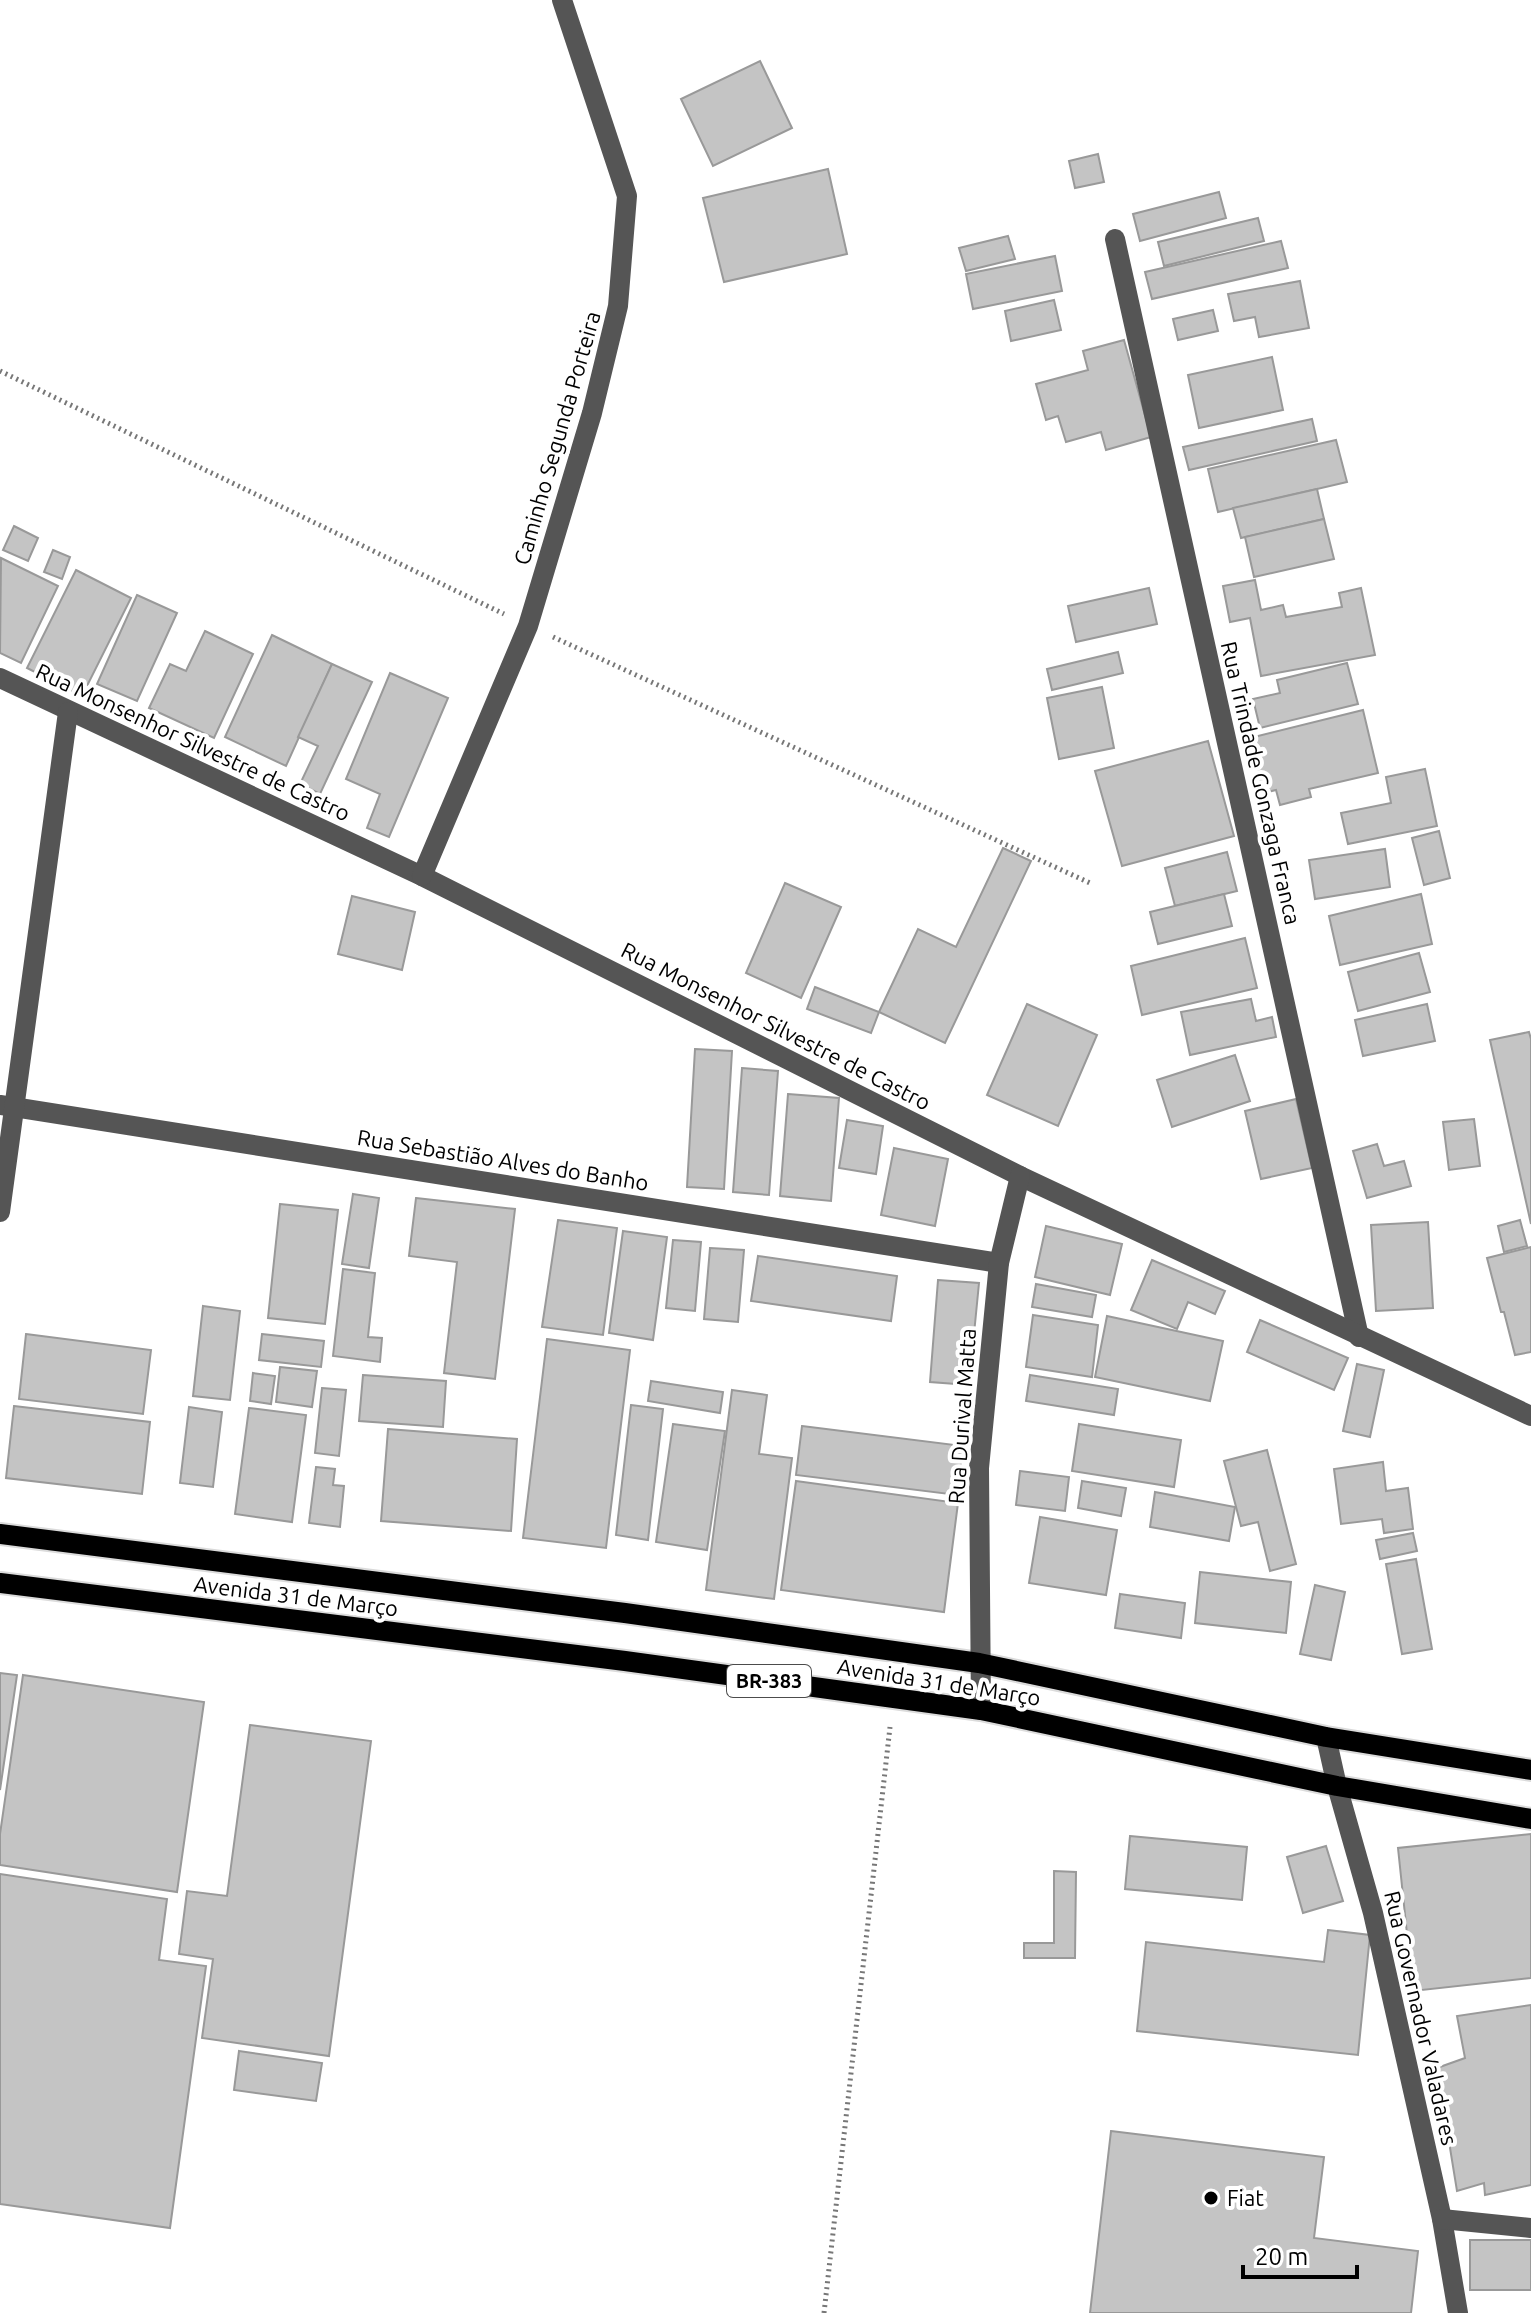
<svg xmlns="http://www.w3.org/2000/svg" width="1531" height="2313" viewBox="0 0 1531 2313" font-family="Ubuntu,sans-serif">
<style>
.building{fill:#c4c4c4;stroke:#999;stroke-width:2}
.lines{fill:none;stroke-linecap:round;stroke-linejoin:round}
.major-casing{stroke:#dbdbdb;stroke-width:24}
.path{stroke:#777;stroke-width:5;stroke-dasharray:2 4;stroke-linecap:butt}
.minor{stroke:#555;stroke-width:20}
.major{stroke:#000;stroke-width:20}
.poi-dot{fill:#000;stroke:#fff;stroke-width:3}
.labels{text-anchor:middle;stroke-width:8;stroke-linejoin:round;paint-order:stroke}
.shield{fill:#fff;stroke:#4c4c4c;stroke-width:2}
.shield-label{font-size:20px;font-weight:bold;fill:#000}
.street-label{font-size:22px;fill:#000;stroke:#fff}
.poi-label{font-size:22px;fill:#000;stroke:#fff;text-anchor:start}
</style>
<rect width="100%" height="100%" fill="#fff"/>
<!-- building -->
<g class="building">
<path d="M760,61L792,128L713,166L681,99Z"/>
<path d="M1098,154L1104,182L1075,188L1069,161Z"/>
<path d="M828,169L847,254L724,282L703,198Z"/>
<path d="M1219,192L1226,218L1140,241L1133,214Z"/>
<path d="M1258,218L1264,241L1164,266L1158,242Z"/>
<path d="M1008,236L1015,259L966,271L959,248Z"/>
<path d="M1281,241L1288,268L1152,299L1145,272Z"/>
<path d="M1055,256L1062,291L973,309L966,274Z"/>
<path d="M1300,281L1309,328L1259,337L1255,317L1234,321L1228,294Z"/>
<path d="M1054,300L1061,330L1011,341L1005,311Z"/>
<path d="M1213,310L1218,331L1178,340L1173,319Z"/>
<path d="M1124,340L1151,437L1106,450L1101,432L1066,442L1058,416L1046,420L1036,384L1088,370L1083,351Z"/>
<path d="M1272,357L1283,410L1199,428L1188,375Z"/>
<path d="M1312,419L1317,441L1189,470L1183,447Z"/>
<path d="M1336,440L1347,482L1218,512L1208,469Z"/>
<path d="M1317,489L1324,519L1241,538L1233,508Z"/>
<path d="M1324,519L1334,559L1254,577L1245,537Z"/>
<path d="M14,526L38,538L28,561L3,550Z"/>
<path d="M53,550L70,557L62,579L44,572Z"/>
<path d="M1,558L58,586L21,663L0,653Z"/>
<path d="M76,570L131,598L82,696L27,668Z"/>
<path d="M1255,580L1261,610L1283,605L1286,617L1342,607L1339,593L1361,588L1375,655L1261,676L1250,618L1230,622L1223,586Z"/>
<path d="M1149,588L1157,624L1076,642L1068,606Z"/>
<path d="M137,595L177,613L137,701L97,684Z"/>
<path d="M205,631L253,654L214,738L149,708L170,664L186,671Z"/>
<path d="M272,635L332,664L286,766L225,737Z"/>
<path d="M1118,652L1123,673L1052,690L1047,669Z"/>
<path d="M1347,663L1358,704L1260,728L1253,699L1280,693L1277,680Z"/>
<path d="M332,664L372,682L320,794L300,784L318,746L298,737Z"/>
<path d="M390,673L448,698L389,837L367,828L380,794L346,779Z"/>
<path d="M1102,687L1114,748L1059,759L1047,698Z"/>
<path d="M1363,710L1378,773L1309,789L1311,797L1280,805L1276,790L1263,793L1250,738Z"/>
<path d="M1208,741L1234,836L1122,866L1095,771Z"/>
<path d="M1425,769L1437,826L1348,844L1341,813L1391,803L1386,777Z"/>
<path d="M1439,831L1450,878L1424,885L1412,838Z"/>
<path d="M1003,848L1031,861L945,1043L879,1012L918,929L956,947Z"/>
<path d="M1385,849L1390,887L1315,899L1309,860Z"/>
<path d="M1227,852L1237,891L1175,906L1165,868Z"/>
<path d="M785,883L841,907L801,998L746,973Z"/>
<path d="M1224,894L1232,926L1158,944L1150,912Z"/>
<path d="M1421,894L1432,944L1340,965L1329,916Z"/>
<path d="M352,896L415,912L402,970L338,954Z"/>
<path d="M1245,938L1257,988L1142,1015L1131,966Z"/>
<path d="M1419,953L1430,992L1358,1011L1348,972Z"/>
<path d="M815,987L879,1012L871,1033L807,1009Z"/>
<path d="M1251,999L1256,1021L1272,1017L1276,1037L1190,1055L1181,1012Z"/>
<path d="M1027,1004L1097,1035L1058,1126L987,1095Z"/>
<path d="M1427,1004L1435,1041L1363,1056L1355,1020Z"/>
<path d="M1529,1032L1531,1039V1224L1490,1040Z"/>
<path d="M695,1049L732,1051L724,1189L687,1187Z"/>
<path d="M1235,1055L1250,1101L1172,1127L1157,1080Z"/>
<path d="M742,1068L778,1071L769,1195L733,1192Z"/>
<path d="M788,1094L839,1098L831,1201L780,1196Z"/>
<path d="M1296,1099L1312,1168L1261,1179L1245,1111Z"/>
<path d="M1474,1119L1480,1166L1449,1170L1443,1122Z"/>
<path d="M847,1120L883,1126L876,1174L839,1168Z"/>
<path d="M1377,1144L1384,1166L1404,1161L1411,1186L1367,1198L1353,1151Z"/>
<path d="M894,1148L948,1159L935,1226L881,1215Z"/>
<path d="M353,1194L379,1198L369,1268L342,1264Z"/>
<path d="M416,1198L515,1209L495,1379L444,1373L457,1262L409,1256Z"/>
<path d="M280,1204L338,1210L325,1324L268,1318Z"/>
<path d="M558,1220L617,1228L603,1335L542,1327Z"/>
<path d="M1520,1220L1527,1246L1504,1252L1498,1226Z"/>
<path d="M1428,1222L1433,1308L1376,1311L1371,1225Z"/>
<path d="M1046,1226L1122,1244L1110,1295L1035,1277Z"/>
<path d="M623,1231L667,1237L653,1340L609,1333Z"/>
<path d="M673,1240L701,1242L695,1311L666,1308Z"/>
<path d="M1531,1247V1352L1515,1355L1504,1312H1501L1487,1258Z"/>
<path d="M710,1248L744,1250L738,1322L704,1319Z"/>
<path d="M758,1256L897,1276L891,1321L751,1301Z"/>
<path d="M1152,1260L1225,1291L1215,1314L1188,1302L1177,1329L1131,1310Z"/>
<path d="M343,1269L375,1273L368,1337L382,1338L380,1362L333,1356Z"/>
<path d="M938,1280L979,1283L969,1385L930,1382Z"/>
<path d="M1036,1284L1096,1295L1092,1317L1032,1307Z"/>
<path d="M203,1306L240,1311L230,1400L193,1396Z"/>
<path d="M1033,1315L1098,1325L1092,1377L1026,1367Z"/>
<path d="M1107,1316L1223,1341L1210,1401L1095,1377Z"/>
<path d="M1260,1320L1348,1358L1334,1390L1247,1352Z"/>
<path d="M26,1334L151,1350L143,1414L19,1399Z"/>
<path d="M262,1334L324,1341L321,1367L259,1360Z"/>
<path d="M547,1339L630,1350L606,1548L523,1538Z"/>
<path d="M1357,1364L1384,1370L1370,1437L1343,1431Z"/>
<path d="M280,1367L317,1371L312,1407L276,1402Z"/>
<path d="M253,1373L275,1376L271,1404L250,1401Z"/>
<path d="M363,1375L446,1381L443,1427L359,1421Z"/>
<path d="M1030,1375L1118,1389L1114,1415L1026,1401Z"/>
<path d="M651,1381L723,1392L720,1413L648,1401Z"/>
<path d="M322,1388L346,1390L339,1456L315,1453Z"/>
<path d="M732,1390L767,1395L759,1454L792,1458L774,1599L706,1590Z"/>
<path d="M631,1405L663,1409L648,1540L616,1535Z"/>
<path d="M14,1406L150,1422L142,1494L6,1478Z"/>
<path d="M189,1407L222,1412L213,1487L180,1483Z"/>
<path d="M249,1408L306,1415L292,1522L235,1514Z"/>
<path d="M673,1424L725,1431L707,1550L656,1542Z"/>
<path d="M1079,1424L1181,1440L1174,1487L1072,1471Z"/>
<path d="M802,1426L963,1446L957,1495L796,1475Z"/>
<path d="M388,1429L517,1439L511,1531L381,1521Z"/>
<path d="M1267,1450L1296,1564L1270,1571L1258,1522L1241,1526L1224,1461Z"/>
<path d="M1383,1462L1386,1491L1408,1488L1413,1529L1384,1533L1382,1519L1341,1524L1334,1469Z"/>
<path d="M316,1467L335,1469L333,1485L344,1486L340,1527L309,1523Z"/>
<path d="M1020,1471L1069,1477L1065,1511L1016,1505Z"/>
<path d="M796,1481L958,1503L944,1612L781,1590Z"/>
<path d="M1082,1481L1126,1488L1121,1516L1078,1508Z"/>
<path d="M1155,1492L1235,1507L1229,1541L1150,1527Z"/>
<path d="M1040,1517L1117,1530L1106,1595L1029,1583Z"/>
<path d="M1413,1533L1417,1551L1380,1559L1376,1540Z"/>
<path d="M1416,1559L1432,1649L1402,1654L1386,1564Z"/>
<path d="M1200,1572L1291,1582L1286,1633L1195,1623Z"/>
<path d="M1315,1585L1345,1592L1331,1660L1300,1654Z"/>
<path d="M1120,1594L1185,1603L1181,1638L1115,1628Z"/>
<path d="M0,1673L17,1675L0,1790Z"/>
<path d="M23,1675L204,1702L177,1892L0,1865V1834Z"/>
<path d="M250,1725L371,1741L329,2056L202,2038L213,1959L179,1954L187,1891L227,1896Z"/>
<path d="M1531,1834V1978L1413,1991L1398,1848Z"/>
<path d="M1130,1836L1247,1847L1242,1900L1125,1889Z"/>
<path d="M1326,1846L1343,1901L1303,1913L1287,1857Z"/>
<path d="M1054,1871L1076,1872L1075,1958H1024V1943H1054Z"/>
<path d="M0,1874L167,1899L159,1960L206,1966L170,2228L0,2204Z"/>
<path d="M1328,1930L1370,1935L1358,2055L1137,2031L1146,1942L1324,1962Z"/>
<path d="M1531,2005V2185L1485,2195L1484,2183L1457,2191L1437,2068L1465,2058L1457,2016Z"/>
<path d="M239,2051L322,2063L316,2101L234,2090Z"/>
<path d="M1111,2131L1324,2157L1314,2238L1418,2251L1411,2313H1090Z"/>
<rect x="1470" y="2240" width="61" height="50"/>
</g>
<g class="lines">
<!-- major casing -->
<g class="major-casing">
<g id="major">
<path d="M0,1534L625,1613L979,1663L1326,1737L1531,1770"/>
<path d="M0,1583L625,1661L981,1710L1337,1786L1531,1819"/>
</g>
</g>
<!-- path -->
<g class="path">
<path d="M0,371L504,614"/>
<path d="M553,637L1090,883"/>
<path d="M824,2313L890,1727"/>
</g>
<!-- minor -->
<g class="minor">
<path d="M1115,239L1359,1337"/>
<path d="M0,678L422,876L1020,1176L1531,1416"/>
<path d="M422,876L528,626L592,413L618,306L627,196L562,0"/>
<path d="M0,1105L999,1263"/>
<path d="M0,1212L68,712"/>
<path d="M981,1710L979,1468L999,1263L1020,1176"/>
<path d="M1326,1737L1337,1786L1373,1913L1442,2219L1458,2313"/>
<path d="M1442,2219L1531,2228"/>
</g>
<!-- major -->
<use href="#major" class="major"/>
</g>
<!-- markers -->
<circle class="poi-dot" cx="1211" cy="2198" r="8"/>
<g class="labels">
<!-- shield labels -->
<rect class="shield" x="727" y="1665" width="84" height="32" rx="6"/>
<g class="shield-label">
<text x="769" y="1688">BR-383</text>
</g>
<!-- street labels -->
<g class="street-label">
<text transform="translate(557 438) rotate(-74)" y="8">Caminho Segunda Porteira</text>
<text transform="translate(193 742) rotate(25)" y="8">Rua Monsenhor Silvestre de Castro</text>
<text transform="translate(1261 783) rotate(77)" y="8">Rua Trindade Gonzaga Franca</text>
<text transform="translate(776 1026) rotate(27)" y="8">Rua Monsenhor Silvestre de Castro</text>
<text transform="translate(503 1160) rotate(9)" y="8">Rua Sebastião Alves do Banho</text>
<text transform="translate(962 1416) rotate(-86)" y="8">Rua Durival Matta</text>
<text transform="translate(296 1596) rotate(7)" y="8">Avenida 31 de Março</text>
<text transform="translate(939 1682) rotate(9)" y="8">Avenida 31 de Março</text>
<text transform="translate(1421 2018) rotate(77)" y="8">Rua Governador Valadares</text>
</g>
<!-- poi labels -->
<g class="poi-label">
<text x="1227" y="2206">Fiat</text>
</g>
</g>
<!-- scale -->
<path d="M1243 2265v12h114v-12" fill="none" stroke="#000000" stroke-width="4"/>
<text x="1255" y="2265" font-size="24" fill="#000000" stroke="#ffffff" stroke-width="6" paint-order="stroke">20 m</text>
</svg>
